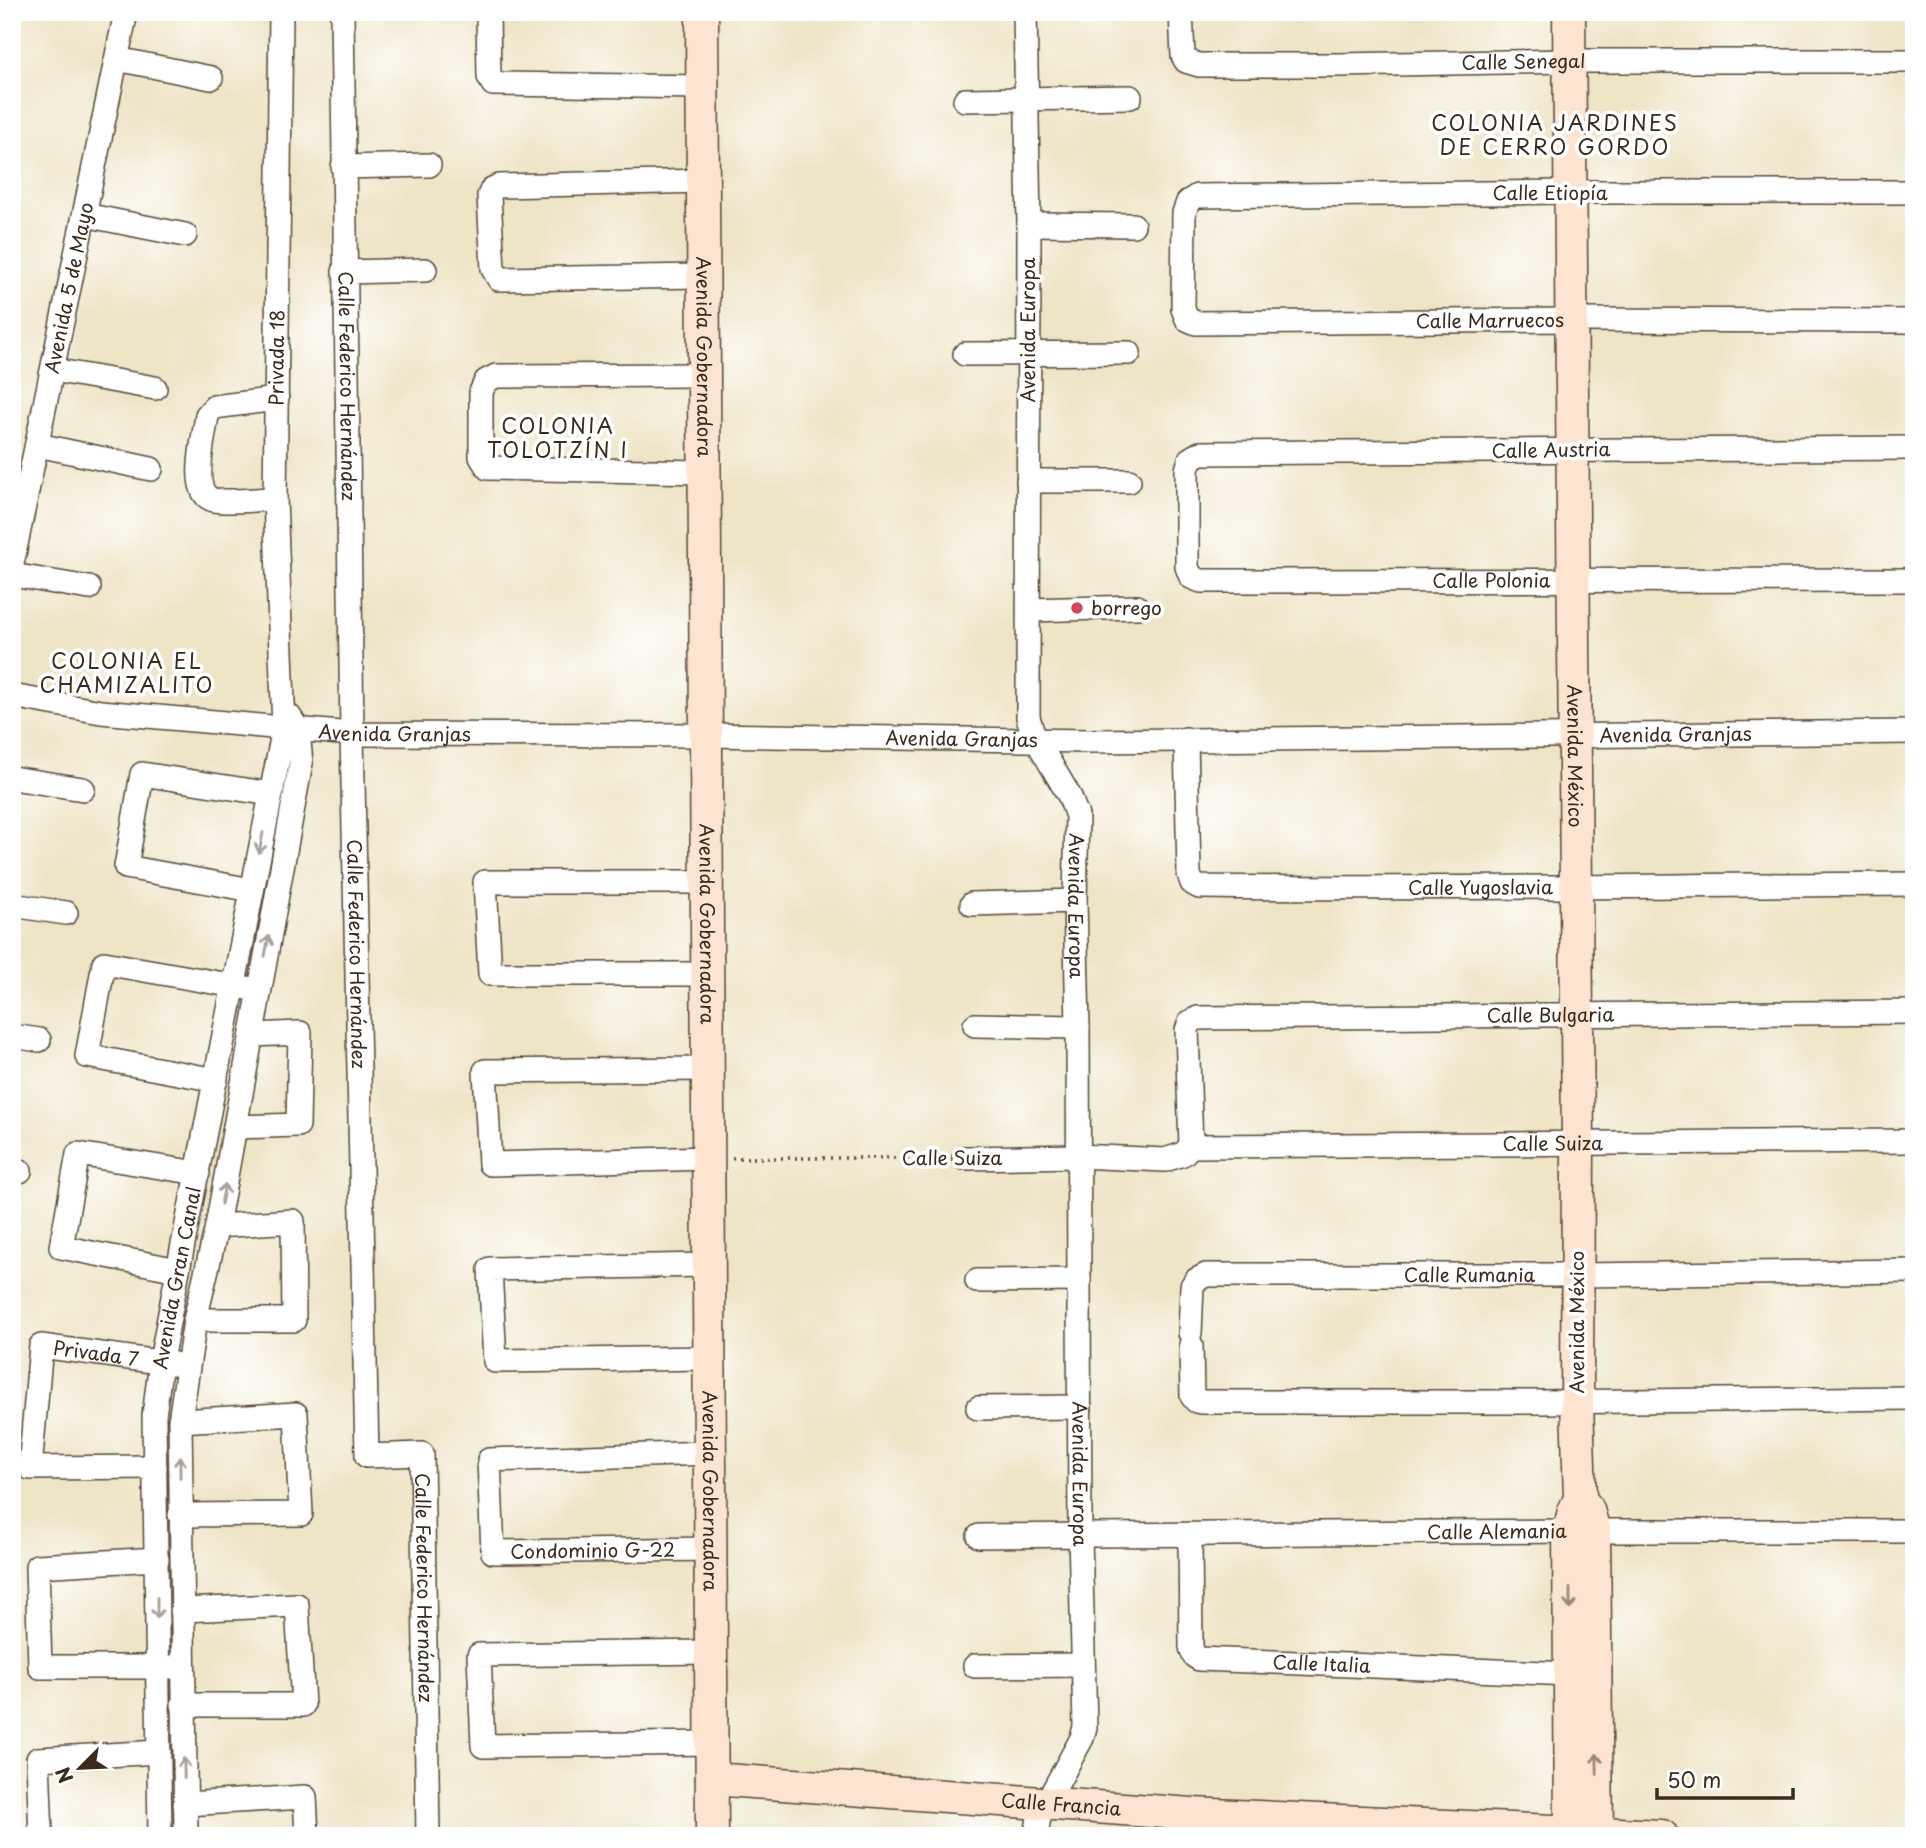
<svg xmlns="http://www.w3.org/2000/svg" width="1926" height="1848" viewBox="0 0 1926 1848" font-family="'Playpen Sans',sans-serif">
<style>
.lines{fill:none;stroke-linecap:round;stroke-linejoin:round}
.street-casing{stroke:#564637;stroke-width:26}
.secondary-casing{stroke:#564637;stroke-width:35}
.path{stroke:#564637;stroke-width:3.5;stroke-dasharray:2 5;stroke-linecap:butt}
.street{stroke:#fff;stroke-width:23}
.secondary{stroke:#fde4d1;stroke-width:32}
.oneway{stroke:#a79f9a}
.oneway2{stroke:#9c8778}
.poi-dot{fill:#d1495b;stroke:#fff;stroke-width:2.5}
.labels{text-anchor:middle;stroke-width:7;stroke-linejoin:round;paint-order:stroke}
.street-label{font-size:19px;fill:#3b2a1e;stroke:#fff}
.poi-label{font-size:19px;fill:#3b2a1e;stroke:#fff;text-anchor:start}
.neighbourhood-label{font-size:21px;letter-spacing:2px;fill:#3b2a1e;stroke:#fff}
</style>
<rect width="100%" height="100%" fill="#fff"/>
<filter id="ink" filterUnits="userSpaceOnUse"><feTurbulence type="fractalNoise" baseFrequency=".0143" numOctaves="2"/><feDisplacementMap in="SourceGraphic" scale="14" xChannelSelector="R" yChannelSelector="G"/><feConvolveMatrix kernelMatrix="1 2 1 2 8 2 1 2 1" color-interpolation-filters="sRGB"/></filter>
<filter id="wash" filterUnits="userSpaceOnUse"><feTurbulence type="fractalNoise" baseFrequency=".00686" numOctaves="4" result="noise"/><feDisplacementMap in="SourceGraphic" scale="28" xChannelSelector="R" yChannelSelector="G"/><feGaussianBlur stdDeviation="1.57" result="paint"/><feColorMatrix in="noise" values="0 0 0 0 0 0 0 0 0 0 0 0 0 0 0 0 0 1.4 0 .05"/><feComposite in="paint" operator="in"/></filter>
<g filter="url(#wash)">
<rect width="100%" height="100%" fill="#eee4c6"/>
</g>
<g filter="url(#ink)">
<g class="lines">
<!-- street casing -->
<g class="street-casing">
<g id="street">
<path id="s1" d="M342,12L352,734L367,1456L422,1454L428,1836"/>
<path d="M488,12L489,77L493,84L703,87"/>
<path id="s2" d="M1025,12L1029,224L1028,717L1033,734L1070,797L1077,816L1075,901L1078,1027L1080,1535L1085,1727L1082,1738L1039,1817L1036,1836"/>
<path id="s3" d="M1181,12L1183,56L1186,61L1199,65H1338L1569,61H1914"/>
<path d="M117,59L211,78"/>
<path d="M965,100L1130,97"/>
<path d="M343,167L429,165"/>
<path d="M704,181L499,186L492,189L489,196L493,269L499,279L704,276"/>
<path id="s4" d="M1914,192H1570L1197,196L1188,202L1184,213L1183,309L1187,319L1196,323L1571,320L1914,321"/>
<path d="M85,215L185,235"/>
<path d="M1029,224L1133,225"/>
<path d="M344,272L425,270"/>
<path d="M965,354L1129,353"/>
<path d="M53,370L155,388"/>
<path d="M704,375L496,376L486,381L481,392V457L488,468L705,472"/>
<path d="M38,445L151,469"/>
<path id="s5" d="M1914,448L1200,453L1190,459L1187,470V567L1191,577L1201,581L1914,580"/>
<path d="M1028,481H1129"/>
<path d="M275,499C259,499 228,503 214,500C188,494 205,435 207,415L214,407L277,399"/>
<path id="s6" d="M12,564L126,12"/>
<path d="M12,575L89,588"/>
<path d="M1029,610L1137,607"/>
<path id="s7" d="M12,696L101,712L352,734L706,735L1089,741L1914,732"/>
<path id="s8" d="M1186,739L1189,874L1192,883L1199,887C1437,890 1676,885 1914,884"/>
<path d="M12,778L83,789"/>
<path d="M707,882H485L490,974H708"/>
<path d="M252,890L126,867L142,774L271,794"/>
<path d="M972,904L1075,901"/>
<path d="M12,905L66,913"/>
<path d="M975,1025L1078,1027"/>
<path d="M12,1036L39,1040"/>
<path d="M708,1069L485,1071L490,1164L709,1158"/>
<path d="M216,1080L87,1056L104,963L247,988"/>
<path d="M235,1127L298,1125L300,1033L252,1035"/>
<path id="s9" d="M1191,1146L1187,1030L1190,1022L1198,1018L1914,1012"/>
<path id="s10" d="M964,1158L1078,1156L1165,1160L1183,1154L1191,1146L1914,1141"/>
<path d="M12,1170L20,1171"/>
<path d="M709,1265L490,1269L495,1361L710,1358"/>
<path d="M178,1270L61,1247L78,1154L198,1173"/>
<path d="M977,1281L1079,1280"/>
<path d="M195,1320H294L293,1221L217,1226"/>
<path id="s11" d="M1190,1333L1192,1286L1196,1280L1206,1275H1577L1914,1271"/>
<path d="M1191,1345L1192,1396L1196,1401L1201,1402H1543L1914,1398"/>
<path d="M978,1408L1080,1407"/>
<path d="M180,1421L296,1414L301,1514L180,1515"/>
<path id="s12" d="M710,1453L489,1460L493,1552L711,1549"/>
<path id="s13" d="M155,1467L30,1468L41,1346L174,1364"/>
<path id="s14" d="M1190,1535L1191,1647L1194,1656L1199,1659L1571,1674"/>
<path id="s15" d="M979,1536L1569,1531H1914"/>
<path d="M157,1559L37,1566L40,1667H172"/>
<path d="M182,1610L297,1605L303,1705H183"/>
<path d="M711,1652L479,1655L483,1746L712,1743"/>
<path d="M975,1666L1082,1665"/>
<path d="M185,1804L305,1797L307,1836"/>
<path d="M41,1836L38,1759L159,1752"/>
<path id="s16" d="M160,1836L154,1416L161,1361L178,1270L284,728L275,499L281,12"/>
<path d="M186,1836L180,1421L195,1320L217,1226L301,763L298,730L290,717"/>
</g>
</g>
<!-- secondary casing -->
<g class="secondary-casing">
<g id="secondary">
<path id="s17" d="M702,12L712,1836"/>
<path id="s18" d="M1569,12L1578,1145L1577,1401L1580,1499L1574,1511L1569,1531L1571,1836"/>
<path d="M1580,1499L1588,1510L1594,1531L1597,1836"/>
<path id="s19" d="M712,1779L1192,1814L1662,1836"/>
</g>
</g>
<!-- path -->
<path class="path" d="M732,1158H944"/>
<!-- street -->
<use href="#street" class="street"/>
<!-- secondary -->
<use href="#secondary" class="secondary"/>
</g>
<!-- one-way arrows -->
<defs><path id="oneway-shaft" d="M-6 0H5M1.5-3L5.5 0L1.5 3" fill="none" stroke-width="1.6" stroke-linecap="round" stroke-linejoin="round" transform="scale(1.75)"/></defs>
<g class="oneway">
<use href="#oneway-shaft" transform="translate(261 843) rotate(101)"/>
<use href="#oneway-shaft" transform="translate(267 946) rotate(-79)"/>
<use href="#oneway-shaft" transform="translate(223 1194) rotate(-79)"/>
<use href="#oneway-shaft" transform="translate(180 1467) rotate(-90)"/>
<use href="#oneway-shaft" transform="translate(157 1608) rotate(90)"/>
<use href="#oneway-shaft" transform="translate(184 1768) rotate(-91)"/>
</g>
<g class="oneway2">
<use href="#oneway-shaft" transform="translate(1570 1599) rotate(90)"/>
<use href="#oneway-shaft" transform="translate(1597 1764) rotate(-91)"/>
</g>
</g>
<!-- markers -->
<circle class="poi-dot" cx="1077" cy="608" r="7"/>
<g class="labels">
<!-- street labels -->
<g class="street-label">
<text dy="7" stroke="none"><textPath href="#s3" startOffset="388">Calle Senegal</textPath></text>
<text x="1550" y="200">Calle Etiopía</text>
<text dy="7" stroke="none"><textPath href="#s6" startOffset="282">Avenida 5 de Mayo</textPath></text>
<text dy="7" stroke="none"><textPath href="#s4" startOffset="1150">Calle Marruecos</textPath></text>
<text transform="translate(1028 330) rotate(-90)" y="7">Avenida Europa</text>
<text dy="7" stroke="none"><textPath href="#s16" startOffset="1491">Privada 18</textPath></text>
<text dy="7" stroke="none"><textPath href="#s17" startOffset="345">Avenida Gobernadora</textPath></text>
<text dy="7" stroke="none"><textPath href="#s1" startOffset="374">Calle Federico Hernández</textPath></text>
<text transform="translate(1551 450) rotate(-1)" y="7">Calle Austria</text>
<text dy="7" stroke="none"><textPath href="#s5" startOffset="1146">Calle Polonia</textPath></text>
<text dy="7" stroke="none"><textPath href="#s7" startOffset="385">Avenida Granjas</textPath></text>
<text dy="7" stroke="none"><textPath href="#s7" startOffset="1666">Avenida Granjas</textPath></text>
<text dy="7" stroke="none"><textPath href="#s7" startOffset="952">Avenida Granjas</textPath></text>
<text dy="7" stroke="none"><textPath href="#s18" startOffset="744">Avenida México</textPath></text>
<text dy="7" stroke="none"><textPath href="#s8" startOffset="434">Calle Yugoslavia</textPath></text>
<text dy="7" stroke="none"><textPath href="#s2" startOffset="906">Avenida Europa</textPath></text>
<text dy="7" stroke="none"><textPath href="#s17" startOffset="912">Avenida Gobernadora</textPath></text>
<text dy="7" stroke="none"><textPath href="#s1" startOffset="942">Calle Federico Hernández</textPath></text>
<text dy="7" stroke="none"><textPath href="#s9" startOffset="486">Calle Bulgaria</textPath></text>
<text dy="7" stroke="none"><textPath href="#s10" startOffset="593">Calle Suiza</textPath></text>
<text x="952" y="1165">Calle Suiza</text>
<text dy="7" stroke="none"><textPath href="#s11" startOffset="329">Calle Rumania</textPath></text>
<text dy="7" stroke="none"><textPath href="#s16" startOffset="560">Avenida Gran Canal</textPath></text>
<text transform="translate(1577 1322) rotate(-90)" y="7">Avenida México</text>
<text dy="7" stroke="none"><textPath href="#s13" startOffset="303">Privada 7</textPath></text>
<text dy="7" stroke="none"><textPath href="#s2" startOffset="1474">Avenida Europa</textPath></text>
<text dy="7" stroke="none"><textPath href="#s17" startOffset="1479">Avenida Gobernadora</textPath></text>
<text dy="7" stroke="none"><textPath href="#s15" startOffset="518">Calle Alemania</textPath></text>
<text dy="7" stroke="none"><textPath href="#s12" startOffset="413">Condominio G-22</textPath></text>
<text dy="7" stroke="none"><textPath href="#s1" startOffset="1633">Calle Federico Hernández</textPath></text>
<text dy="7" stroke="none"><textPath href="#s14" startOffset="250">Calle Italia</textPath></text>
<text dy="7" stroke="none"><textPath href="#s19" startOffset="350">Calle Francia</textPath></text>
</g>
<!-- poi labels -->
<g class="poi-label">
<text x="1091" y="615">borrego</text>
</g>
<!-- neighbourhood labels -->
<g class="neighbourhood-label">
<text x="1555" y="131">COLONIA JARDINES<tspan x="1555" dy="24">DE CERRO GORDO</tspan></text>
<text x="558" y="434">COLONIA<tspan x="558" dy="24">TOLOTZÍN I</tspan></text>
<text x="127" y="669">COLONIA EL<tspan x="127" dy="24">CHAMIZALITO</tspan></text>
</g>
</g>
<!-- margin -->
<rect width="1926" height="1848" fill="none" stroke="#fff" stroke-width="42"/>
<!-- north arrow -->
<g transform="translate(80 1768) rotate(246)" stroke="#ffffff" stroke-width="5" paint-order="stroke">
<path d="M0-5L12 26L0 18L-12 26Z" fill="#3b2a1e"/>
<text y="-10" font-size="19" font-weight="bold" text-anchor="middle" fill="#3b2a1e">N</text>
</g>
<!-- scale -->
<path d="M1657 1788v10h136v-10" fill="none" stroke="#3b2a1e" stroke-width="3.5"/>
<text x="1667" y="1788" font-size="21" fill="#3b2a1e" stroke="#ffffff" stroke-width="5" paint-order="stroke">50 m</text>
</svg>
